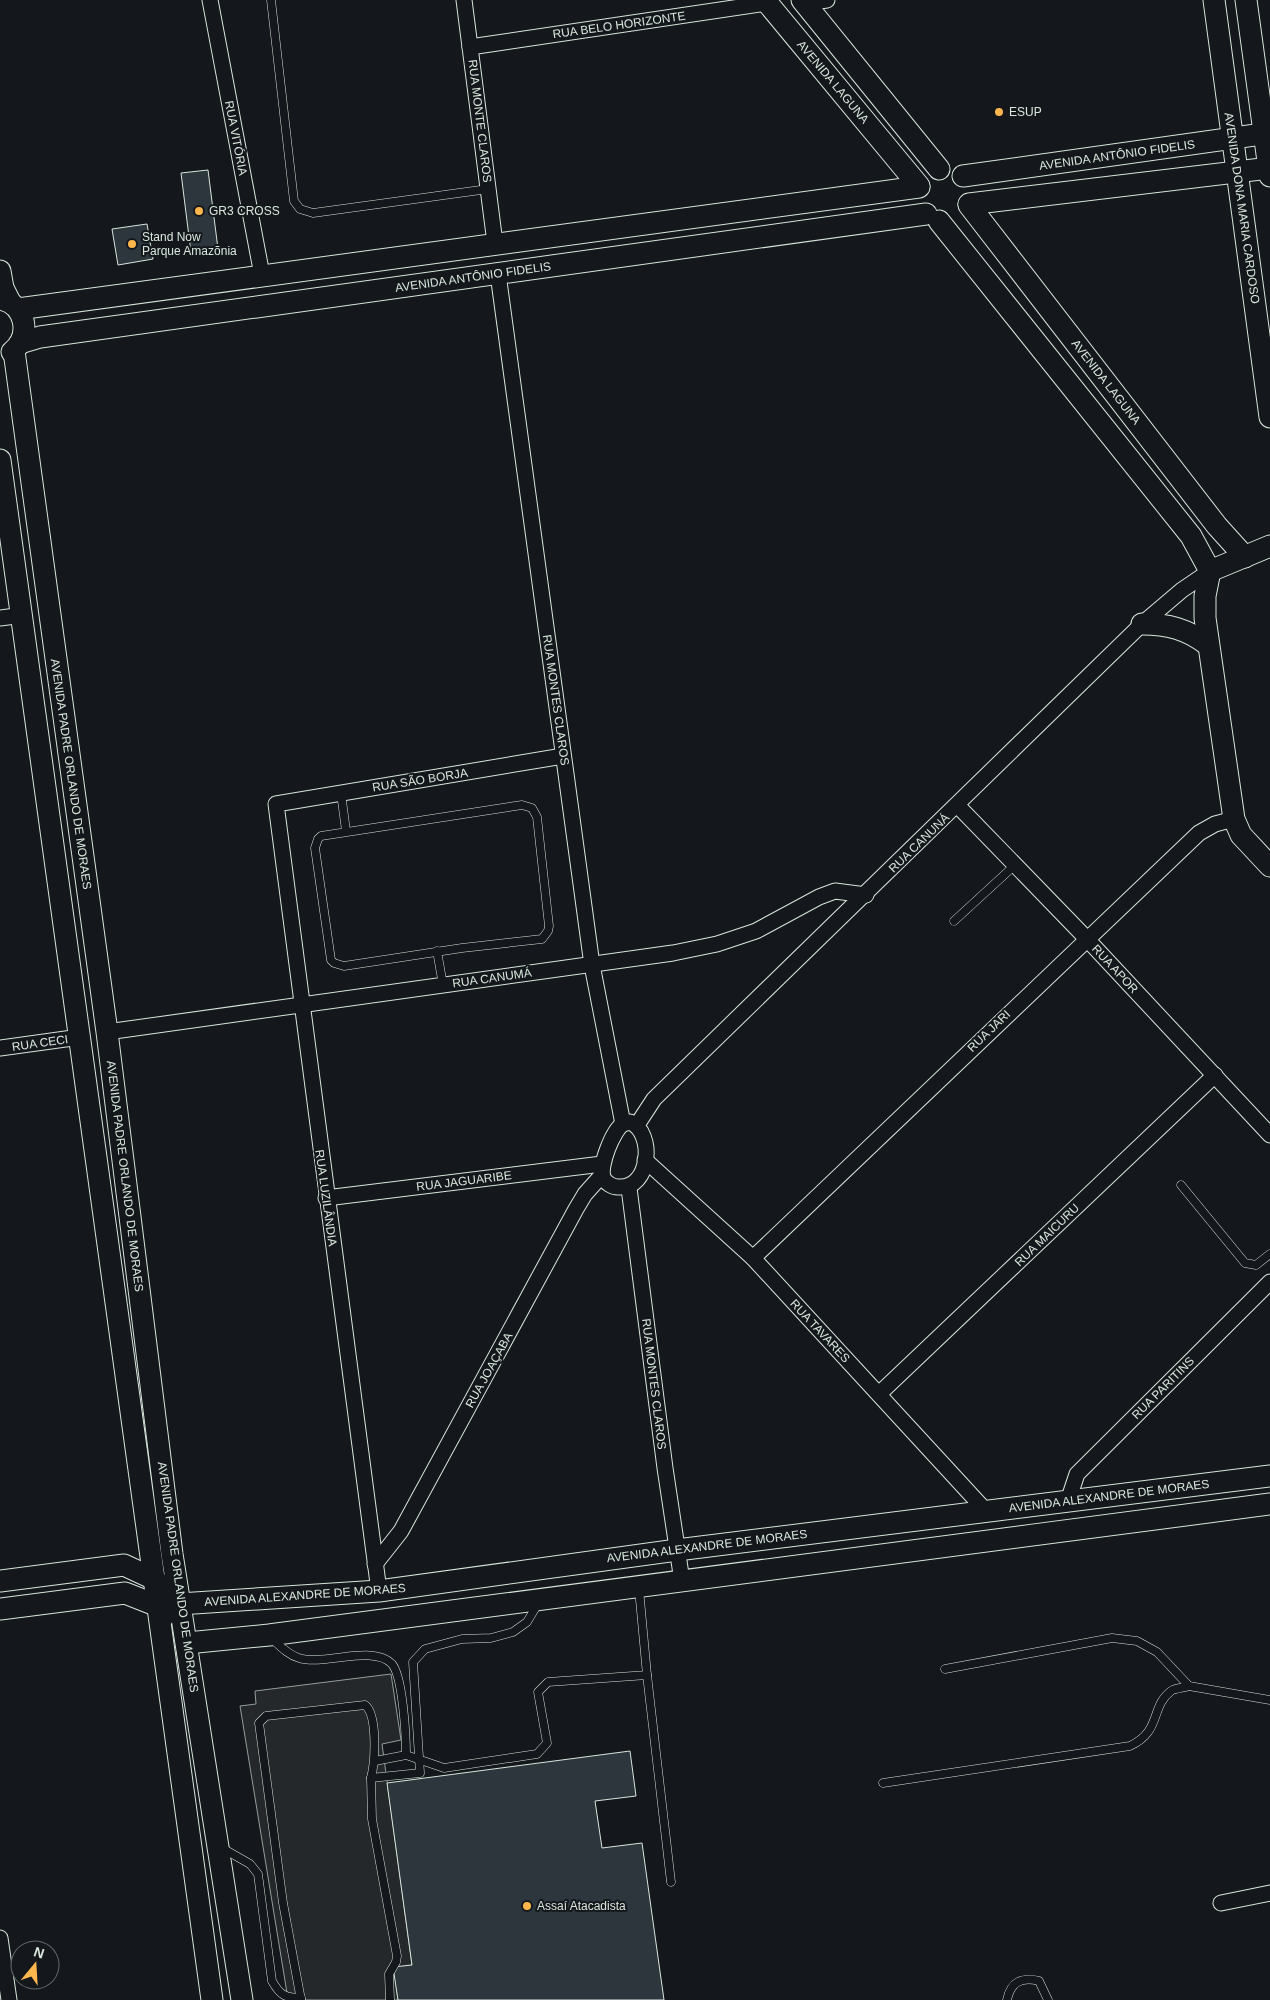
<svg xmlns="http://www.w3.org/2000/svg" width="1270" height="2000" viewBox="0 0 1270 2000" font-family="Helvetica,sans-serif">
<style>
.parking{fill:#24282b;stroke:#939e99}
.building{fill:#2c363c;stroke:#d8e6dc}
.lines{fill:none;stroke-linecap:round;stroke-linejoin:round}
.lane-casing{stroke:#d8e6dc;stroke-width:9}
.street-casing{stroke:#d8e6dc;stroke-width:17}
.secondary-casing{stroke:#d8e6dc;stroke-width:23}
.lane{stroke:#14181c;stroke-width:8}
.street{stroke:#14181c;stroke-width:15}
.secondary{stroke:#14181c;stroke-width:21}
.poi-dot{fill:#ffb74d;stroke:#14181c;stroke-width:2}
.labels{text-anchor:middle;stroke-width:4;stroke-linejoin:round;paint-order:stroke}
.street-label{font-size:12px;fill:#d8e6dc;stroke:#14181c}
.poi-label{font-size:12px;fill:#d8e6dc;stroke:#14181c;text-anchor:start}
</style>
<rect width="100%" height="100%" fill="#14181c"/>
<!-- parking -->
<path class="parking" d="M391,1674L401,1740L382,1744L412,1965L394,1968L398,2000H297L287,1993L240,1706L256,1704L255,1691Z"/>
<!-- building -->
<g class="building">
<path d="M208,170L218,249L191,253L181,173Z"/>
<path d="M147,224L153,259L118,265L112,229Z"/>
<path d="M630,1751L636,1796L595,1801L602,1848L642,1843L664,2000H398L393,1967L412,1965L387,1783Z"/>
</g>
<g class="lines">
<!-- lane casing -->
<g class="lane-casing">
<g id="lane">
<path d="M271,0L294,201L300,209L313,213L488,189"/>
<path d="M341,793L346,831"/>
<path d="M522,805L532,808L537,817L549,926L548,931L542,939L462,948L344,966L334,963L331,960L315,848L318,839L321,836Z"/>
<path d="M954,921L1015,865"/>
<path d="M437,951L443,985"/>
<path d="M1181,1185L1245,1263L1256,1265L1270,1254"/>
<path d="M271,1638C279,1645 288,1655 299,1658C324,1666 374,1644 392,1664C403,1677 406,1737 406,1755"/>
<path d="M945,1669L1112,1638L1137,1641L1157,1652L1189,1686L1270,1700"/>
<path d="M647,1675L671,1882"/>
<path d="M375,1761L406,1755L444,1768L537,1754L547,1743L538,1692L548,1682L647,1675L639,1589"/>
<path d="M883,1783L1130,1746C1162,1731 1150,1707 1171,1691C1175,1688 1184,1688 1189,1686"/>
<path d="M222,1848L250,1864L258,1874L272,1981C280,1995 285,1998 301,1998"/>
<path d="M301,2000L283,1903L259,1723L266,1716L365,1705C378,1715 375,1763 371,1778"/>
<path d="M390,2000L389,1974L396,1962L397,1956L372,1819L371,1778L420,1773L413,1662L425,1649L462,1639L491,1638L513,1632L527,1622L539,1602"/>
<path d="M1007,2000C1011,1981 1022,1977 1039,1981L1048,2000"/>
</g>
</g>
<!-- street casing -->
<g class="street-casing">
<g id="street">
<path d="M210,0L262,275"/>
<path d="M464,0L495,243"/>
<path d="M805,3L827,0"/>
<path d="M470,47L767,3"/>
<path d="M498,274L592,965L623,1124"/>
<path d="M0,618L23,615"/>
<path d="M957,805L1086,938L1270,1135"/>
<path d="M107,1032L673,953L717,944L756,931L819,897L835,891L866,895"/>
<path d="M0,1048L80,1037"/>
<path d="M630,1122C655,1132 651,1190 618,1187C613,1187 605,1183 603,1177C599,1166 613,1130 623,1124C625,1123 628,1123 630,1122Z"/>
<path d="M637,1125L654,1099L1142,624L1182,590L1210,571"/>
<path d="M645,1160L753,1258L986,1511"/>
<path d="M629,1188L665,1468L682,1581"/>
<path d="M326,1198L602,1164"/>
<path d="M753,1258L1199,833L1215,824L1234,819"/>
<path d="M879,1394L1215,1075"/>
<path d="M1068,1501L1077,1474L1270,1282"/>
<path d="M375,1564L401,1531L576,1209L585,1194L602,1175"/>
<path d="M379,1591L276,804L563,756"/>
<path d="M1221,1903L1270,1893"/>
<path d="M0,1938L9,2000"/>
</g>
</g>
<!-- secondary casing -->
<g class="secondary-casing">
<g id="secondary">
<path d="M765,0L919,186"/>
<path d="M802,0L939,169"/>
<path d="M1214,0L1270,417"/>
<path d="M1246,0L1270,176"/>
<path d="M963,176L1270,133"/>
<path d="M969,204L1270,168"/>
<path d="M969,205L1217,526L1245,557"/>
<path d="M939,221L1191,536L1210,571"/>
<path d="M0,271L3,288L10,302"/>
<path d="M0,299C26,304 32,336 12,352"/>
<path d="M18,309L919,187"/>
<path d="M20,343L40,337L926,214"/>
<path d="M14,351L107,1032L172,1554L242,2000"/>
<path d="M0,460L212,2000"/>
<path d="M1210,571L1205,596V618L1234,819L1241,835L1270,866"/>
<path d="M1210,571L1270,546"/>
<path d="M1142,624C1168,624 1187,629 1208,645"/>
<path d="M0,1581L124,1565L154,1579L179,1604L379,1591L677,1550L1270,1476"/>
<path d="M0,1609L125,1593L158,1606L165,1615"/>
<path d="M187,1643L269,1635L1270,1504"/>
</g>
</g>
<!-- lane -->
<use href="#lane" class="lane"/>
<!-- street -->
<use href="#street" class="street"/>
<!-- secondary -->
<use href="#secondary" class="secondary"/>
</g>
<!-- markers -->
<g class="poi-dot">
<circle cx="999" cy="112" r="5"/>
<circle cx="199" cy="211" r="5"/>
<circle cx="132" cy="244" r="5"/>
<circle cx="527" cy="1906" r="5"/>
</g>
<g class="labels">
<!-- street labels -->
<g class="street-label">
<text transform="translate(619 25) rotate(-8)" y="4">RUA BELO HORIZONTE</text>
<text transform="translate(833 82) rotate(50)" y="4">AVENIDA LAGUNA</text>
<text transform="translate(480 121) rotate(83)" y="4">RUA MONTE CLAROS</text>
<text transform="translate(236 138) rotate(79)" y="4">RUA VITÓRIA</text>
<text transform="translate(1117 155) rotate(-8)" y="4">AVENIDA ANTÔNIO FIDELIS</text>
<text transform="translate(1242 208) rotate(82)" y="4">AVENIDA DONA MARIA CARDOSO</text>
<text transform="translate(473 277) rotate(-8)" y="4">AVENIDA ANTÔNIO FIDELIS</text>
<text transform="translate(1106 382) rotate(52)" y="4">AVENIDA LAGUNA</text>
<text transform="translate(556 700) rotate(82)" y="4">RUA MONTES CLAROS</text>
<text transform="translate(71 774) rotate(82)" y="4">AVENIDA PADRE ORLANDO DE MORAES</text>
<text transform="translate(420 780) rotate(-9)" y="4">RUA SÃO BORJA</text>
<text transform="translate(919 843) rotate(-44)" y="4">RUA CANUNÁ</text>
<text transform="translate(1115 969) rotate(47)" y="4">RUA APOR</text>
<text transform="translate(492 978) rotate(-8)" y="4">RUA CANUMÁ</text>
<text transform="translate(989 1031) rotate(-44)" y="4">RUA JARI</text>
<text transform="translate(40 1043) rotate(-8)" y="4">RUA CECI</text>
<text transform="translate(125 1176) rotate(83)" y="4">AVENIDA PADRE ORLANDO DE MORAES</text>
<text transform="translate(464 1181) rotate(-7)" y="4">RUA JAGUARIBE</text>
<text transform="translate(326 1198) rotate(82)" y="4">RUA LUZILÂNDIA</text>
<text transform="translate(1047 1235) rotate(-44)" y="4">RUA MAICURU</text>
<text transform="translate(820 1331) rotate(47)" y="4">RUA TAVARES</text>
<text transform="translate(489 1370) rotate(-61)" y="4">RUA JOAÇABA</text>
<text transform="translate(654 1384) rotate(83)" y="4">RUA MONTES CLAROS</text>
<text transform="translate(1163 1388) rotate(-45)" y="4">RUA PARITINS</text>
<text transform="translate(1109 1496) rotate(-7)" y="4">AVENIDA ALEXANDRE DE MORAES</text>
<text transform="translate(707 1546) rotate(-7)" y="4">AVENIDA ALEXANDRE DE MORAES</text>
<text transform="translate(178 1577) rotate(82)" y="4">AVENIDA PADRE ORLANDO DE MORAES</text>
<text transform="translate(305 1595) rotate(-4)" y="4">AVENIDA ALEXANDRE DE MORAES</text>
</g>
<!-- poi labels -->
<g class="poi-label">
<text x="1009" y="116">ESUP</text>
<text x="209" y="215">GR3 CROSS</text>
<text x="142" y="241">Stand Now<tspan x="142" dy="14">Parque Amazõnia</tspan></text>
<text x="537" y="1910">Assaí Atacadista</text>
</g>
</g>
<!-- north arrow -->
<g transform="translate(35 1965) rotate(18)"><circle r="24" fill="#14181c" stroke="#626a69"/>
<path d="M0-4L9 19L0 12L-9 19Z" fill="#ffb74d"/>
<text y="-8" font-size="14" font-weight="bold" text-anchor="middle" fill="#d8e6dc">N</text>
</g>
</svg>
